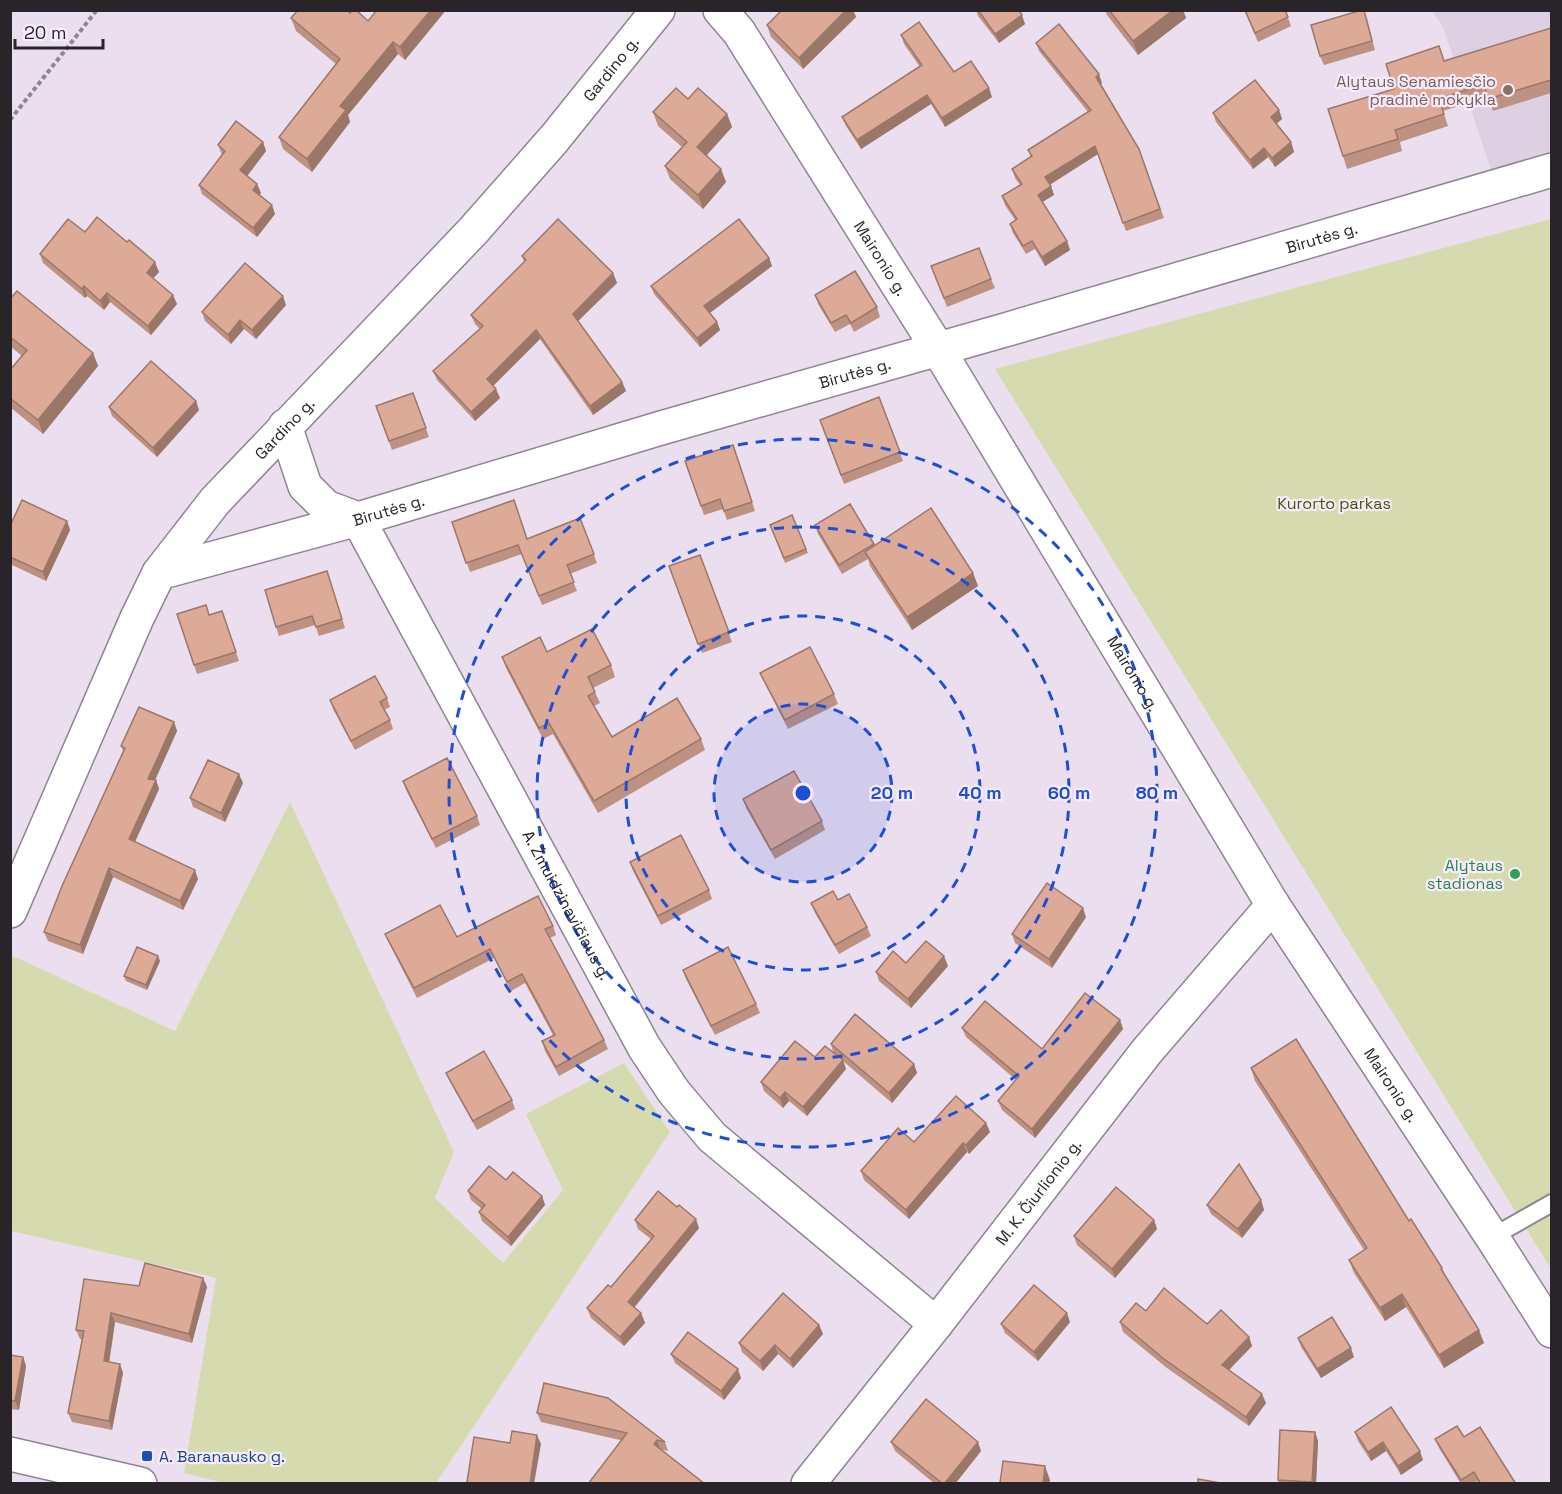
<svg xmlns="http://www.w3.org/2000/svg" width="1562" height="1494" viewBox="0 0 1562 1494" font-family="'Space Grotesk',sans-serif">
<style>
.education{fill:#ded0e3}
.green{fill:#d5dbae}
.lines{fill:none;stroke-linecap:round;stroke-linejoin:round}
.service-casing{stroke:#8e8492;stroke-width:20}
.minor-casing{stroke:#8e8492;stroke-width:36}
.path{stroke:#8e8691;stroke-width:4;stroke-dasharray:4.5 3;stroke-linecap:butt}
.service{stroke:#fff;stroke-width:16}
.minor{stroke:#fff;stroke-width:33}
.wall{fill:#be9283}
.shaded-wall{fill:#9b776a}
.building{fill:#ddaa98;stroke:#9b776a;stroke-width:1.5}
.ring{fill:none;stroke:#1d4ed8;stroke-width:3;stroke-dasharray:10 8}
.education-dot{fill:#8d6e63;stroke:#f8ecfc;stroke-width:2}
.leisure-dot{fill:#2e9e5b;stroke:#f8ecfc;stroke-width:2}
.transit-dot{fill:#1a4fb4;stroke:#f8ecfc;stroke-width:2}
.labels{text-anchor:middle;stroke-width:4.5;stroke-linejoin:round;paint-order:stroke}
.street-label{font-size:16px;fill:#282429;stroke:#f8ecfc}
.education-label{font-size:16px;fill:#785e54;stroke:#f8ecfc;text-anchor:end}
.park-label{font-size:16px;fill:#4c5200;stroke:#f8ecfc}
.leisure-label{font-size:16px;fill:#27864d;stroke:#f8ecfc;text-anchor:end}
.transit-label{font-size:16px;fill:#164399;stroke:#f8ecfc;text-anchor:start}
.centre{fill:#1d4ed8;stroke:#f8ecfc;stroke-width:3}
.ring-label{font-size:18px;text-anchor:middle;font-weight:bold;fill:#1d4ed8;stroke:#f8ecfc;stroke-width:4.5;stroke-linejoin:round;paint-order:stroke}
</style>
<rect width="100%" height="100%" fill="#ebdfef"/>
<!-- education -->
<path class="education" d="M1432,11H1551V152L1491,170L1443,27Z"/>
<!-- green -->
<g class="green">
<path d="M1551,219V1269L995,369Z"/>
<path d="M290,802L454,1152L435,1198L503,1263L563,1190L526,1114L624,1063L670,1132L436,1483L228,1484L184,1473L216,1278L11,1231L10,962L13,956L175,1031Z"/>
</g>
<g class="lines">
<!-- service casing -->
<g class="service-casing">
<path id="service" d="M1492,1237L1552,1203"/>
</g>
<!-- minor casing -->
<g class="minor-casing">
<g id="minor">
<path id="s1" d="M720,10L739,32L938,349L1273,905L1492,1237L1552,1331"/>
<path id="s2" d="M285,426L305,486L326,507L358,519L644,1047L674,1092L712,1137L936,1324"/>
<path id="s3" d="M159,573L358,519L661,428L1005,330L1552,170"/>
<path id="s4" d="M10,911L137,618L159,573L215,501L473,231L554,139L658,10"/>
<path d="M10,1454L140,1484"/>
<path id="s5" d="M808,1484L936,1324L1147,1051L1273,905"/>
</g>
</g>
<!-- path -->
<path class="path" d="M10,120L97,10"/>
<!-- service -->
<use href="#service" class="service"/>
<!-- minor -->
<use href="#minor" class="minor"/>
</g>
<!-- wall -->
<g class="wall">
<path d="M446,10L405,60L398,54L348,115L350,122L312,172L283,149L279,137L336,64L296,31L291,18L350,13L368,21Z"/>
<path d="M778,10H853L856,17L803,69L771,37L767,25L780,13Z"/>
<path d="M976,10H1019L1025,24L999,43L978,16Z"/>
<path d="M1105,10H1183L1186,18L1138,55L1107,15Z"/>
<path d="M1244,10H1285L1291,26L1258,42Z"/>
<path d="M1367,19L1375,50L1324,65L1320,56Z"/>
<path d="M1551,28V93L1493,111L1488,97L1443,111L1448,126L1400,142L1402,151L1347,169L1343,156L1394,89L1445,61Z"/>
<path d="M901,35L954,72L992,97L945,127L931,104L861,149L846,126L842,117L920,67L904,44Z"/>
<path d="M1036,43L1102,83L1101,84L1139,149L1164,218L1126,231L1098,154L1050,184L1054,195L1042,202L1067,241L1070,250L1045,266L1035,249L1026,254L1013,233L1010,224L1015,220L1005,205L1002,196L1020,185L1015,178L1012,169L1031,157L1028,150L1088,112L1039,51Z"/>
<path d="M688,99L727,114L732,127L707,155L726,182L703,209L670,179L665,166L682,147L658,126L653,112Z"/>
<path d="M1279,110L1282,119L1276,124L1291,142L1294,152L1275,167L1268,157L1253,169L1216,122L1213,113Z"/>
<path d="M263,142L266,151L247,176L257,184L261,193L259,195L275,214L257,237L202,194L199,185L222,155L218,145Z"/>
<path d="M85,232L159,272L153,278L177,304L151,335L110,302L104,310L87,296L85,298L43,263L40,254Z"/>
<path d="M522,256L613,273L617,283L578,321L622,382L626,391L593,415L540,339L493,386L500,398L475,421L437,380L433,371L480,329L475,324L471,315L524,262Z"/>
<path d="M769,258L772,266L710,313L717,322L720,330L700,347L654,294L651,286Z"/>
<path d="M931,266L991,279L995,288L947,307Z"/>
<path d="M815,295L877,307L880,317L854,332L850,324L835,332L818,304Z"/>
<path d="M10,299L93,353L98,366L43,434L10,407V370L22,356L10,346Z"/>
<path d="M286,305L256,339L244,329L231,344L205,321L202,312Z"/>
<path d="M413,393L429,437L392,450L376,406Z"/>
<path d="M879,397L903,461L844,484L820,420Z"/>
<path d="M196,401L199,410L157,457L112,416L109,407Z"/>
<path d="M733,445L755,511L727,520L723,509L704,515L685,461Z"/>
<path d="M792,515L808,553L785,563L770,525Z"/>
<path d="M580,518L597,563L570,574L577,591L542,605L522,554L470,572L452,522L527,539Z"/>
<path d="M67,521L70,530L46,581L10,564V526Z"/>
<path d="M815,525L874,544V546L973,573L978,586L912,630L870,566L868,559L842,574L818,534Z"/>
<path d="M700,555L732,642L702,653L669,566Z"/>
<path d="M327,571L345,628L319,636L315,625L279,636L276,627Z"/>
<path d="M222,611L239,661L197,674L177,614L209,615Z"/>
<path d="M547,652L611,665L615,677L593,688L600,703L594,706L612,737L701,739L705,750L598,813L553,734L543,739L506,668L502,657Z"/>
<path d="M760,673L834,694L838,704L788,729L764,682Z"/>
<path d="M387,698L390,707L384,710L390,720L393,729L355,750L333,709L330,700Z"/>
<path d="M174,722L177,731L155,780H156L159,789L135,842L198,879L183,910L113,877L83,954L48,941L44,932L123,751L121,746Z"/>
<path d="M403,781L477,816L480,825L436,848L406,790Z"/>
<path d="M243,783L225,822L193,807L190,798Z"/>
<path d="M743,799L822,821L825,830L775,859L746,808Z"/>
<path d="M630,862L709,890L712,899L661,925L633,871Z"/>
<path d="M838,900L867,927L871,936L839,954L815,913L811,903Z"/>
<path d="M1086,917L1052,968L1015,943L1012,934Z"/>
<path d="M553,926L556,935L550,938L604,1040L608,1049L559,1076L545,1051L542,1041L553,1035L525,983L511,991L494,958L417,998L389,943L385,934L457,937Z"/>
<path d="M158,956L160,961L147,990L126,981L124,976Z"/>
<path d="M906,963L948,966L911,1008L879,981L876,972Z"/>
<path d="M683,970L756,1004L760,1013L715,1035L686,979Z"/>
<path d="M1120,1020L1123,1029L1035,1138L1002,1110L998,1101L1016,1080L966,1037L962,1028L1042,1049Z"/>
<path d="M831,1044L914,1064L917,1073L892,1103L843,1061L846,1069L807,1116L789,1101L783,1108L764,1091L761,1082L815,1057L833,1052Z"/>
<path d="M1251,1068L1409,1221L1442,1268L1446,1276L1484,1343L1444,1368L1406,1307L1385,1321L1354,1273L1349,1260L1364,1250L1255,1081Z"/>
<path d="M446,1073L512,1100L515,1109L477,1130L450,1082Z"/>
<path d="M986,1123L990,1132L969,1154L967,1152L909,1219L864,1180L861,1171L914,1142Z"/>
<path d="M506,1180L542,1196L545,1205L511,1246L482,1221L479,1212L482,1209L471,1200L468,1191Z"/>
<path d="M1261,1200L1264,1210L1242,1238L1211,1214L1207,1205Z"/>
<path d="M635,1220L699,1228L634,1308L641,1313L645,1323L624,1346L591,1318L587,1308L611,1287L651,1239L638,1229Z"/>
<path d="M1154,1220L1157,1229L1115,1278L1077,1245L1074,1236Z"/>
<path d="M203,1278L207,1287L192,1343L115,1322L109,1362L123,1373L112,1430L72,1422L68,1413L82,1339H80L76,1330L139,1286Z"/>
<path d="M1070,1322L1038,1361L1005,1333L1001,1324Z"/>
<path d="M1120,1322L1207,1324L1249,1337L1252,1346L1229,1370L1266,1403L1249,1426L1167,1368L1123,1332Z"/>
<path d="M819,1325L823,1334L793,1368L778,1354L763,1371L742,1352L739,1343Z"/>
<path d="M1298,1338L1354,1357L1321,1378L1301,1347Z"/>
<path d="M671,1354L741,1378L724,1400L675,1363Z"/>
<path d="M10,1355L23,1357L26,1366L19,1410L10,1409Z"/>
<path d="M537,1413L665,1442L668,1451L541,1422Z"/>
<path d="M1315,1432L1318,1441L1316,1484H1279L1278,1480Z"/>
<path d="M1355,1432L1423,1460L1401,1475L1386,1451L1371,1461L1358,1441Z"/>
<path d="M1464,1437L1516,1484H1479L1477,1481L1473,1484H1461L1439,1448L1435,1439Z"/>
<path d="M891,1442L981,1451L955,1484H935L895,1451Z"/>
</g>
<!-- shaded-wall -->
<g class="shaded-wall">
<path d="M431,10H446L405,60L400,47Z"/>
<path d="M846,10H853L856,17L803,69L799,58Z"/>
<path d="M1173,10H1183L1186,18L1138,55L1133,41Z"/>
<path d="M1022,15L1025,24L999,43L995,34Z"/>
<path d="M393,42L398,54L348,115L350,122L312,172L307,159L340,106Z"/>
<path d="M1099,74L1102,83L1099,85L1096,77Z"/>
<path d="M989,88L992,97L945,127L942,118Z"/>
<path d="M927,95L931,104L861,149L857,140Z"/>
<path d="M1279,110L1282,119L1274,126L1271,117Z"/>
<path d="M727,114L732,127L702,160L697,147Z"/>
<path d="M263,142L266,151L244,180L240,170Z"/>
<path d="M1291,142L1294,152L1275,167L1272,158Z"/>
<path d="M1095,146L1098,154L1048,186L1045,177Z"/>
<path d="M1264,148L1268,157L1253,169L1250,160Z"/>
<path d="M721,169L726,182L703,209L698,195Z"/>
<path d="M257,184L261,193L256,199L253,190Z"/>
<path d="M1051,186L1054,195L1041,203L1038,195Z"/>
<path d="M272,205L275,214L257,237L253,228Z"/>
<path d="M1067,241L1070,250L1045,266L1042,257Z"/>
<path d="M769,258L772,266L707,315L704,306Z"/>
<path d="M155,262L159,272L150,282L147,273Z"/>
<path d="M613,273L617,283L576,323L573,314Z"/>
<path d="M84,286L87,296L85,298L82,289Z"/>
<path d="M107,293L110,302L104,310L100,301Z"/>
<path d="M173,295L177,304L151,335L148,326Z"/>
<path d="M283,296L286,305L256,339L252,330Z"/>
<path d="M240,320L244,329L231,344L228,335Z"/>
<path d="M717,322L720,330L700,347L697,338Z"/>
<path d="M536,330L540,339L491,388L487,379Z"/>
<path d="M93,353L98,366L43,434L38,420Z"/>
<path d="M622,382L626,391L593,415L590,406Z"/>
<path d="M496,389L500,398L475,421L471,412Z"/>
<path d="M196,401L199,410L157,457L153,448Z"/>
<path d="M67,521L70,530L46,581L43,572Z"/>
<path d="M973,573L978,586L912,630L907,617Z"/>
<path d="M174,722L177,731L151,789L148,779Z"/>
<path d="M239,774L243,783L225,822L221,813Z"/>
<path d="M156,780L159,789L132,848L129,839Z"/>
<path d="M109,868L113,877L83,954L80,945Z"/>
<path d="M195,870L198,879L183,910L180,901Z"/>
<path d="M1083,908L1086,917L1052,968L1049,959Z"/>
<path d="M158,956L160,961L147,990L146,985Z"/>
<path d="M944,956L948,966L911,1008L908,999Z"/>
<path d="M1120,1020L1123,1029L1035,1138L1032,1129Z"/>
<path d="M843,1060L846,1069L807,1116L803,1107Z"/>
<path d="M914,1064L917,1073L892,1103L889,1093Z"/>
<path d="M785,1092L789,1101L783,1108L780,1098Z"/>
<path d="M986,1123L990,1132L969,1154L966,1145Z"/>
<path d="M963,1143L967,1152L909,1219L906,1210Z"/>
<path d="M542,1196L545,1205L511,1246L508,1237Z"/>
<path d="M1261,1200L1264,1210L1242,1238L1238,1229Z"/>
<path d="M696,1219L699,1228L631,1311L628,1302Z"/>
<path d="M1154,1220L1157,1229L1115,1278L1112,1269Z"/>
<path d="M203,1278L207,1287L192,1343L189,1334Z"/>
<path d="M1402,1294L1406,1307L1385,1321L1380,1308Z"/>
<path d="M111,1313L115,1322L108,1370L104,1361Z"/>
<path d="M641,1313L645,1323L624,1346L620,1337Z"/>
<path d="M1067,1313L1070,1322L1038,1361L1034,1352Z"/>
<path d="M819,1325L823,1334L793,1368L790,1359Z"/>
<path d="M1479,1330L1484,1343L1444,1368L1439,1355Z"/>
<path d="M1249,1337L1252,1346L1225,1374L1222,1365Z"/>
<path d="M775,1345L778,1354L763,1371L760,1361Z"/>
<path d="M1351,1348L1354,1357L1321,1378L1317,1369Z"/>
<path d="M23,1357L26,1366L19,1410L15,1401Z"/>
<path d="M120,1364L123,1373L112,1430L109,1421Z"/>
<path d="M738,1369L741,1378L724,1400L721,1391Z"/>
<path d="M1262,1394L1266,1403L1249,1426L1246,1417Z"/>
<path d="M1315,1432L1318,1441L1316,1484H1313L1312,1482Z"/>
<path d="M537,1435L541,1444L534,1484H530Z"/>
<path d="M657,1440L660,1449L654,1444Z"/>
<path d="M978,1442L981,1451L955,1484H944Z"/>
<path d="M1383,1442L1386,1451L1371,1461L1368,1452Z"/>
<path d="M1420,1451L1423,1460L1401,1475L1398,1466Z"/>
<path d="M1045,1466L1050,1480L1049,1484H1043Z"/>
</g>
<!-- building -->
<g class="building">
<path d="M298,10H347L350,13L352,10H356L368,21L377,10H431L400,47L393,42L340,106L346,110L307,159L279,137L340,59L291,18Z"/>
<path d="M782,10H846L799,58L767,25Z"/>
<path d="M978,10H1019L1022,15L995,34Z"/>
<path d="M1109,10H1173L1133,41Z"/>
<path d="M1245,10H1285L1288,17L1255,33Z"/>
<path d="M1362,10H1364L1372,41L1320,56L1311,25Z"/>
<path d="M919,22L954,72L971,61L989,88L942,118L927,95L857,140L842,117L922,65L901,35Z"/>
<path d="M1059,24L1099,74L1096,77L1139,149L1160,209L1123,223L1095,146L1045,177L1051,186L1038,195L1067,241L1042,257L1032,241L1023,246L1010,224L1017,219L1002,196L1022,184L1012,169L1032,156L1028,150L1091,110L1036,43Z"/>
<path d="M1551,28V80L1488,99L1484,84L1439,99L1444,114L1395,130L1398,139L1343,156L1328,109L1394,89L1386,64L1439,46L1444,61Z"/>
<path d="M1255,80L1279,110L1271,117L1291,142L1272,158L1264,148L1250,160L1213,113Z"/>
<path d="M676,88L688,99L698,88L727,114L697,147L721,169L698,195L665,166L687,142L653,112Z"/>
<path d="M236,121L263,142L240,170L257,184L253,190L272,205L253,228L199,185L225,151L218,145Z"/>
<path d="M97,217L127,242L129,240L155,262L147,273L173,295L148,326L107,293L100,301L84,286L82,289L40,254L68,219L85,232Z"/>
<path d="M558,219L613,273L573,314L622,382L590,406L536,330L487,379L496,389L471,412L433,371L483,326L471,315L526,260L522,256Z"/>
<path d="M739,219L769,258L704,306L717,322L697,338L651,286Z"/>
<path d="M979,248L991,279L944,298L931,266Z"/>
<path d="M245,263L283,296L252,330L240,320L228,335L202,312Z"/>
<path d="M855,271L877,307L851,323L846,315L831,323L815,295Z"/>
<path d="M17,291L93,353L38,420L10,398V370L27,350L10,337V299Z"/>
<path d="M151,361L196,401L153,448L109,407Z"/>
<path d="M413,393L426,428L389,441L376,406Z"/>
<path d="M879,397L900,452L841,475L820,420Z"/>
<path d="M733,445L752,502L724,511L720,499L701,506L685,461Z"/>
<path d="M22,500L67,521L43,572L10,557V526Z"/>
<path d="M514,500L527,539L580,518L594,554L567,565L574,582L539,596L518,545L466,563L452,522Z"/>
<path d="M850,504L874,544L839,565L815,525Z"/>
<path d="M931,508L973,573L907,617L865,552Z"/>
<path d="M792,515L806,549L784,558L770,525Z"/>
<path d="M700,555L729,632L698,644L669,566Z"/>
<path d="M327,571L342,619L316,627L312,616L276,627L265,590Z"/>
<path d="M206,605L209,615L222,611L236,652L194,665L177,614Z"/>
<path d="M592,629L611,665L588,677L595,692L588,696L612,737L677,698L701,739L594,801L549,723L539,728L502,657L540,637L547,652Z"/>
<path d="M810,647L834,694L785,720L760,673Z"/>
<path d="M375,676L387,698L380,702L390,720L351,741L330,700Z"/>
<path d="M139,707L174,722L148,779L156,780L129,839L195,870L180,901L109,868L80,945L44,932L62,886L125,748L121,746Z"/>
<path d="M447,758L477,816L432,839L403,781Z"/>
<path d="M208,760L239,774L221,813L190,798Z"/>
<path d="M794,771L822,821L771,850L743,799Z"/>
<path d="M681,835L709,890L658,916L630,862Z"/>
<path d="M1047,883L1083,908L1049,959L1012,934Z"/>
<path d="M833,891L838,900L849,894L867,927L835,945L811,903Z"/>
<path d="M538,896L553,926L545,929L604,1040L556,1067L542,1041L555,1035L522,974L507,982L490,949L414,988L385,934L440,905L457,937Z"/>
<path d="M926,941L944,956L908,999L876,972L893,951L906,963Z"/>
<path d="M137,947L158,956L146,985L124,976Z"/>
<path d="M728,947L756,1004L711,1026L683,970Z"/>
<path d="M1085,993L1120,1020L1032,1129L998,1101L1019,1076L962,1028L985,1001L1042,1049Z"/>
<path d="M855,1014L914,1064L889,1093L831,1044Z"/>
<path d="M1296,1039L1409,1221L1411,1219L1442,1268L1441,1269L1479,1330L1439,1355L1402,1294L1380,1308L1349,1260L1367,1248L1251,1068Z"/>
<path d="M795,1041L815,1057L825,1046L843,1060L803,1107L785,1092L780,1098L761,1082Z"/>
<path d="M484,1051L512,1100L473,1121L446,1073Z"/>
<path d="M956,1096L986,1123L966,1145L963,1143L906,1210L861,1171L898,1128L914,1142Z"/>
<path d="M1239,1164L1261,1200L1238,1229L1207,1205Z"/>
<path d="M489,1166L506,1180L513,1172L542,1196L508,1237L479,1212L485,1205L468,1191Z"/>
<path d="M1116,1187L1154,1220L1112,1269L1074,1236Z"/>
<path d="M658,1191L677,1207L679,1205L696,1219L628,1302L641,1313L620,1337L587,1308L608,1285L611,1287L654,1236L635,1220Z"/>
<path d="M145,1263L203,1278L189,1334L111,1313L104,1361L120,1364L109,1421L68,1413L84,1331L76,1330L84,1279L139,1286Z"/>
<path d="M1034,1285L1067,1313L1034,1352L1001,1324Z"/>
<path d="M1164,1288L1207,1324L1221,1310L1249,1337L1222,1365L1262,1394L1246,1417L1164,1359L1120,1322L1136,1303L1146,1311Z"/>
<path d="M783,1293L819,1325L790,1359L775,1345L760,1361L739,1343Z"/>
<path d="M1332,1317L1351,1348L1317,1369L1298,1338Z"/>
<path d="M688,1332L738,1369L721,1391L671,1354Z"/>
<path d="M10,1355L23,1357L15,1401L10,1400Z"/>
<path d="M544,1383L608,1398L665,1442L657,1440L654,1444L705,1484H588L627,1433L537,1413Z"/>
<path d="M926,1399L978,1442L944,1484H943L891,1442Z"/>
<path d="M1391,1407L1420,1451L1398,1466L1383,1442L1368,1452L1355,1432Z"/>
<path d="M1457,1426L1464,1437L1480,1427L1516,1484H1481L1474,1472L1461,1480L1435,1439Z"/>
<path d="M1280,1430L1315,1432L1312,1482L1278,1480Z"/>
<path d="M512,1431L537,1435L530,1484H475L467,1482L474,1437L510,1443Z"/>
<path d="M1003,1461L1045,1466L1043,1484H999L1000,1483Z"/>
<path d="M1198,1479L1226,1484H1198Z"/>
</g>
<!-- distance rings -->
<circle cx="803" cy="793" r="89" fill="#1d4ed8" fill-opacity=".12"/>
<g class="ring">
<circle cx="803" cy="793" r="89"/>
<circle cx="803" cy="793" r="177"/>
<circle cx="803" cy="793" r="266"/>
<circle cx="803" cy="793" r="354"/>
</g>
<!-- markers -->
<circle class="education-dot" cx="1508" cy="90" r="6"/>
<circle class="leisure-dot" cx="1515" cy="874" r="6"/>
<rect class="transit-dot" x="141" y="1450" width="12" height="12" rx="3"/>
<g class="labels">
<!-- street labels -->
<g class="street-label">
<text dy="6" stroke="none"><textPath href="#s4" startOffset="1047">Gardino g.</textPath></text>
<text dy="6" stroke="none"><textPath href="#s3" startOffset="1210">Birutės g.</textPath></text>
<text dy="6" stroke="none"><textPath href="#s1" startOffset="296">Maironio g.</textPath></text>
<text dy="6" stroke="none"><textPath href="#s3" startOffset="724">Birutės g.</textPath></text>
<text dy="6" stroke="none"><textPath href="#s4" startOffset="561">Gardino g.</textPath></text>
<text dy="6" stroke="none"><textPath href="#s3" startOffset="238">Birutės g.</textPath></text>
<text dy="6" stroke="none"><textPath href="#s1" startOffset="782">Maironio g.</textPath></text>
<text dy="6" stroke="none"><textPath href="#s2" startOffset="566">A. Žmuidzinavičiaus g.</textPath></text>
<text dy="6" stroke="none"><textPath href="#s1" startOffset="1268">Maironio g.</textPath></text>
<text dy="6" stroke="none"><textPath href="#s5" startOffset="372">M. K. Čiurlionio g.</textPath></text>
</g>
<!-- education labels -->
<g class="education-label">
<text x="1496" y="87">Alytaus Senamiesčio<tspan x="1496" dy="18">pradinė mokykla</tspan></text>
</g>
<!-- park labels -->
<g class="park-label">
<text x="1334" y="509">Kurorto parkas</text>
</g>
<!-- leisure labels -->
<g class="leisure-label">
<text x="1503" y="871">Alytaus<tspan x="1503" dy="18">stadionas</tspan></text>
</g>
<!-- transit labels -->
<g class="transit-label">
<text x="159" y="1462">A. Baranausko g.</text>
</g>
</g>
<circle cx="803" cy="793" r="9" class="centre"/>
<g class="ring-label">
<text x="892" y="799">20 m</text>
<text x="980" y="799">40 m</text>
<text x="1069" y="799">60 m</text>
<text x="1157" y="799">80 m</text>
</g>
<!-- border -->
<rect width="1562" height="1494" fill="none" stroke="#282429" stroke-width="24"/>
<!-- scale -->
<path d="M15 39v9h88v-9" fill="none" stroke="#282429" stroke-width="3"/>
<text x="24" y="39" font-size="18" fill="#282429" stroke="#f8ecfc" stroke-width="4.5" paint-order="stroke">20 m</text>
</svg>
